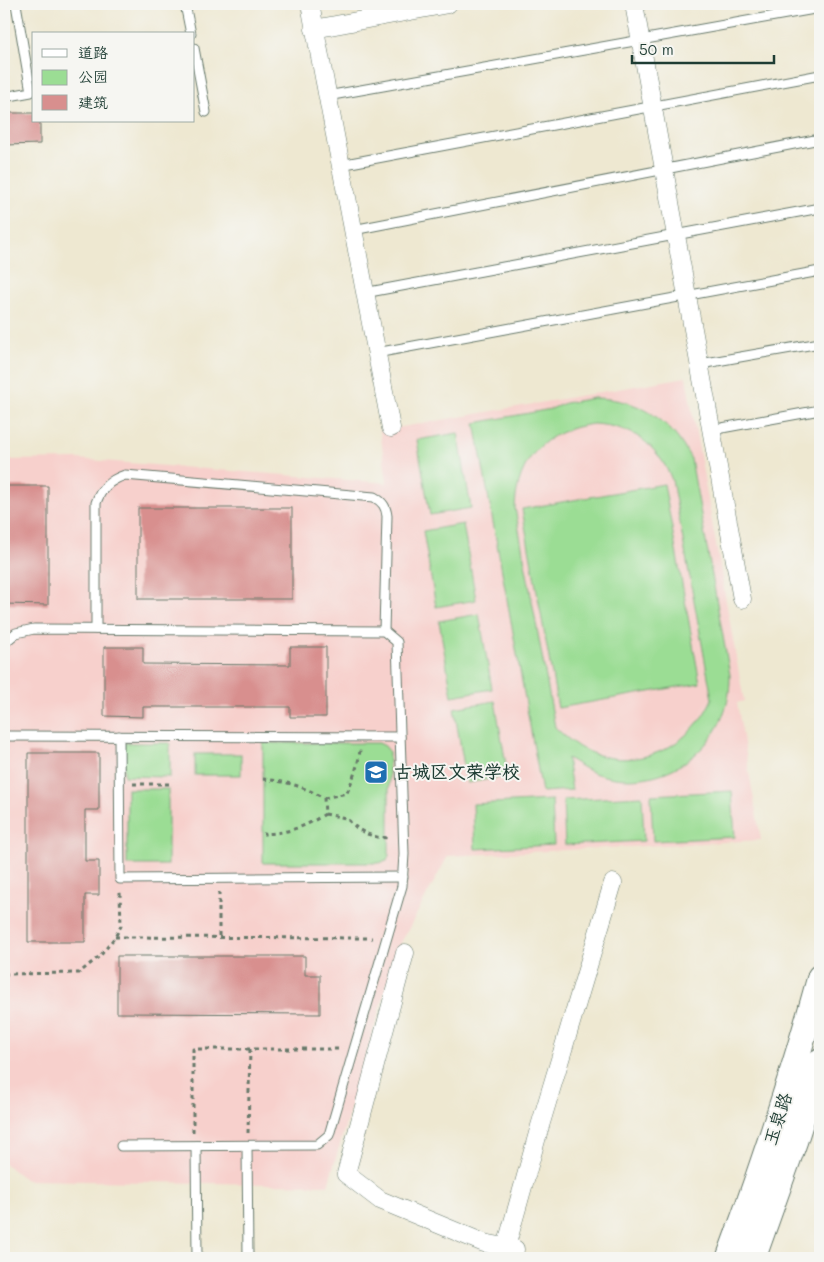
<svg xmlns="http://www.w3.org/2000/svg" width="824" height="1262" viewBox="0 0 824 1262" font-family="Mali,'LXGW WenKai TC',sans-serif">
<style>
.built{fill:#f7d0cc}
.green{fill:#9bdd94;stroke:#5d8d64;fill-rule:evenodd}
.building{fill:#d88f8e}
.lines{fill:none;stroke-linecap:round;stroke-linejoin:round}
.service-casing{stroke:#67796b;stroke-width:11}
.minor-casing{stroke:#67796b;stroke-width:19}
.secondary-casing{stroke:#67796b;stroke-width:27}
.path{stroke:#67796b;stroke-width:3;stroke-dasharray:4 4;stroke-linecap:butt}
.service{stroke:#fff;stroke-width:9}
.minor{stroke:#fff;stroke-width:18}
.secondary{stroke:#fff;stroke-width:25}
.labels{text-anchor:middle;stroke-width:4;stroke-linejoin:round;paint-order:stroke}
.poi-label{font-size:18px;font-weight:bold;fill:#1f3d34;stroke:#f6f6f2;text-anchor:start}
.street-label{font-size:18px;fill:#1f3d34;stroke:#f6f6f2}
</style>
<rect width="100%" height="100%" fill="#f6f6f2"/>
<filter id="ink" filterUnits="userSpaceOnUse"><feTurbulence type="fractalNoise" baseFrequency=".02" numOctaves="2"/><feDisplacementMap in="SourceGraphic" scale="10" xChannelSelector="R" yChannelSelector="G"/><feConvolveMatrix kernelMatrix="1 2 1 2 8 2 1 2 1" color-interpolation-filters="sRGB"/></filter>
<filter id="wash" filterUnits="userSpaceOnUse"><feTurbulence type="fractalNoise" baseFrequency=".0096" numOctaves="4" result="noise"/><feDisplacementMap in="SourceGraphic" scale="20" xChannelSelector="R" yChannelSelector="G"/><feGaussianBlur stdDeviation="1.12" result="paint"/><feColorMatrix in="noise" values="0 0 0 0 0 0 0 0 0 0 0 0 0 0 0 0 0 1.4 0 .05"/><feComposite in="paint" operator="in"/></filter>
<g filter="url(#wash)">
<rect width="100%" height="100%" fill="#eee8d1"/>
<!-- built -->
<path class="built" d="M686,377L744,701L737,703L761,840L448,856L397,950L328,1185L26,1180L4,1163V460L77,459L387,483L380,431Z"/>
<!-- green -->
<g class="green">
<path d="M594,398C640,399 669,418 691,459L730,675C730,687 729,699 725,710C707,764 648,792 594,773C584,769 576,763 567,758L572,790L542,792L475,423L551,409L565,403ZM593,424C633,426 657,444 672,480L712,699C689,751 630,775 579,747C570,741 562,734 555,727L515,508C517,459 545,430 593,424Z"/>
<path d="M458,433L471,508L430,515L417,440Z"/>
<path d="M664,484L700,683L558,708L522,509Z"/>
<path d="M463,524L476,600L436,607L423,531Z"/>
<path d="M479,614L492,689L452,696L439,621Z"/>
<path d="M495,701L508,776L467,783L454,708Z"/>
<path d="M124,743H170V777L124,776Z"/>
<path d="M263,743H379L385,746L389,751V855L387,861L379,863H263Z"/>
<rect x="195" y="754" width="46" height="21"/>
<rect x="127" y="789" width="41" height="76"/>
<path d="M732,791L735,837L653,841L651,795Z"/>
<path d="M642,796L644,841L565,845L563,800Z"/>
<path d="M552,800L554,845L475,849L473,804Z"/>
</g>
<g id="blocks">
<!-- building -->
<g class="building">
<path d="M4,113H34V121H40V144L4,145Z"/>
<path d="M4,486H48V605L4,604Z"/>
<rect x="138" y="508" width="154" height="91"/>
<path d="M104,647H143V664L290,665V647H326V717H290V707H143V717L104,716Z"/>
<path d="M28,753H99V810H85V861H99V895H85V942H28Z"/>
<path d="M117,956H305V975H320V1014L117,1013Z"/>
</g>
</g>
</g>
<g filter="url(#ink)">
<use href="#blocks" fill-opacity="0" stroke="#67796b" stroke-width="1"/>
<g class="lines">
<!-- service casing -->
<g class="service-casing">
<g id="service">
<path d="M185,4L191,34"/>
<path d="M194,48L206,112"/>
<path d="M327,96L820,8"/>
<path d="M4,97L31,92L16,4"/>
<path d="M340,165L820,75"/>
<path d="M353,230L820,139"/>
<path d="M364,293L820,208"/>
<path d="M376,353L820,271"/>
<path d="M700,364L820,343"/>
<path d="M711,430L820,410"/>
<path d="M96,629V503C101,488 110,480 125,475L374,497C383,502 386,507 387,516L384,631"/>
<path d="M4,665V643L16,633L34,629L384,631L397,642L404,854L402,886L329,1135L317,1145L121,1146"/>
<path d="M4,736L400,737"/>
<path d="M119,736L120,879L403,877"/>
<path d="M196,1146L197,1258"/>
<path d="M247,1146L248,1258"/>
</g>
</g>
<!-- minor casing -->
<g class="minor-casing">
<g id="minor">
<path d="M310,4L391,428"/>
<path d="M634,4L742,599"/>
<path d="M314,29L448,4"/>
<path d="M405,953L346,1174L380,1200L484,1243L515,1249L514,1258"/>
<path d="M506,1247L540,1126L613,883"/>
</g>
</g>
<!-- secondary casing -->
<g class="secondary-casing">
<g id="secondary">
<path d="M729,1258C763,1166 794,1072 820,977"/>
<path d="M753,1258L795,1140L820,1061"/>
</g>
</g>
<!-- path -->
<g class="path">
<path d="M263,779C286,781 304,787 324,798L325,814C305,827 288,833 263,834"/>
<path d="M133,784H170"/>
<path d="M324,798L347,793C353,778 359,764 360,749"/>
<path d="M325,814L346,818L358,829L367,834L377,837L390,838"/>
<path d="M219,892V938"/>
<path d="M115,937L372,938"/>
<path d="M4,974L79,973L101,955L115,937L121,926L120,892"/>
<path d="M193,1132V1049H340"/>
<path d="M248,1133L250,1049"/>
</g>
<!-- service -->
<use href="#service" class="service"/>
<!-- minor -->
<use href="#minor" class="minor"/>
<!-- secondary -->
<use href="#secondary" class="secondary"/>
</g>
</g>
<!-- icons -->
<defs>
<g id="school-square" transform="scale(1.25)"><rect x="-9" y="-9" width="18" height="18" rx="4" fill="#1f6fb2" stroke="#f6f6f2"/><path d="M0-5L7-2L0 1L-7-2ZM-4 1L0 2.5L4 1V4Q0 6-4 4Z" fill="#fff"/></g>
</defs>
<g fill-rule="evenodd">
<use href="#school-square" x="376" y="772"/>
</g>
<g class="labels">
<!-- poi labels -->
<g class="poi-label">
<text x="394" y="778">古城区文荣学校</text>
</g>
<!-- street labels -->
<g class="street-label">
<text transform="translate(778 1119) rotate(-72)" y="6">玉泉路</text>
</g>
</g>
<!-- margin -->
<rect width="824" height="1262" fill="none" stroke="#f6f6f2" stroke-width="20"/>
<!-- legend -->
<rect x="32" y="32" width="162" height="90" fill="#f6f6f2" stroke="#a0aca6"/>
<rect x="42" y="49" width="25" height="8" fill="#ffffff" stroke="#a0aca6"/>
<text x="78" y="58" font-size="15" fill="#1f3d34">道路</text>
<rect x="42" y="70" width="25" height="15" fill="#9bdd94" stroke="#a0aca6"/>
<text x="78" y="82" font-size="15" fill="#1f3d34">公园</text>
<rect x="42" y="95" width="25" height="15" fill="#d88f8e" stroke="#a0aca6"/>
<text x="78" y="108" font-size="15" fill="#1f3d34">建筑</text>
<!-- scale -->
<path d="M632 55v8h142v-8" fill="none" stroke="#1f3d34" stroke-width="2.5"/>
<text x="639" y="55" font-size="15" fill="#1f3d34" stroke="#f6f6f2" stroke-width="4" paint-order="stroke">50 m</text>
</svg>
